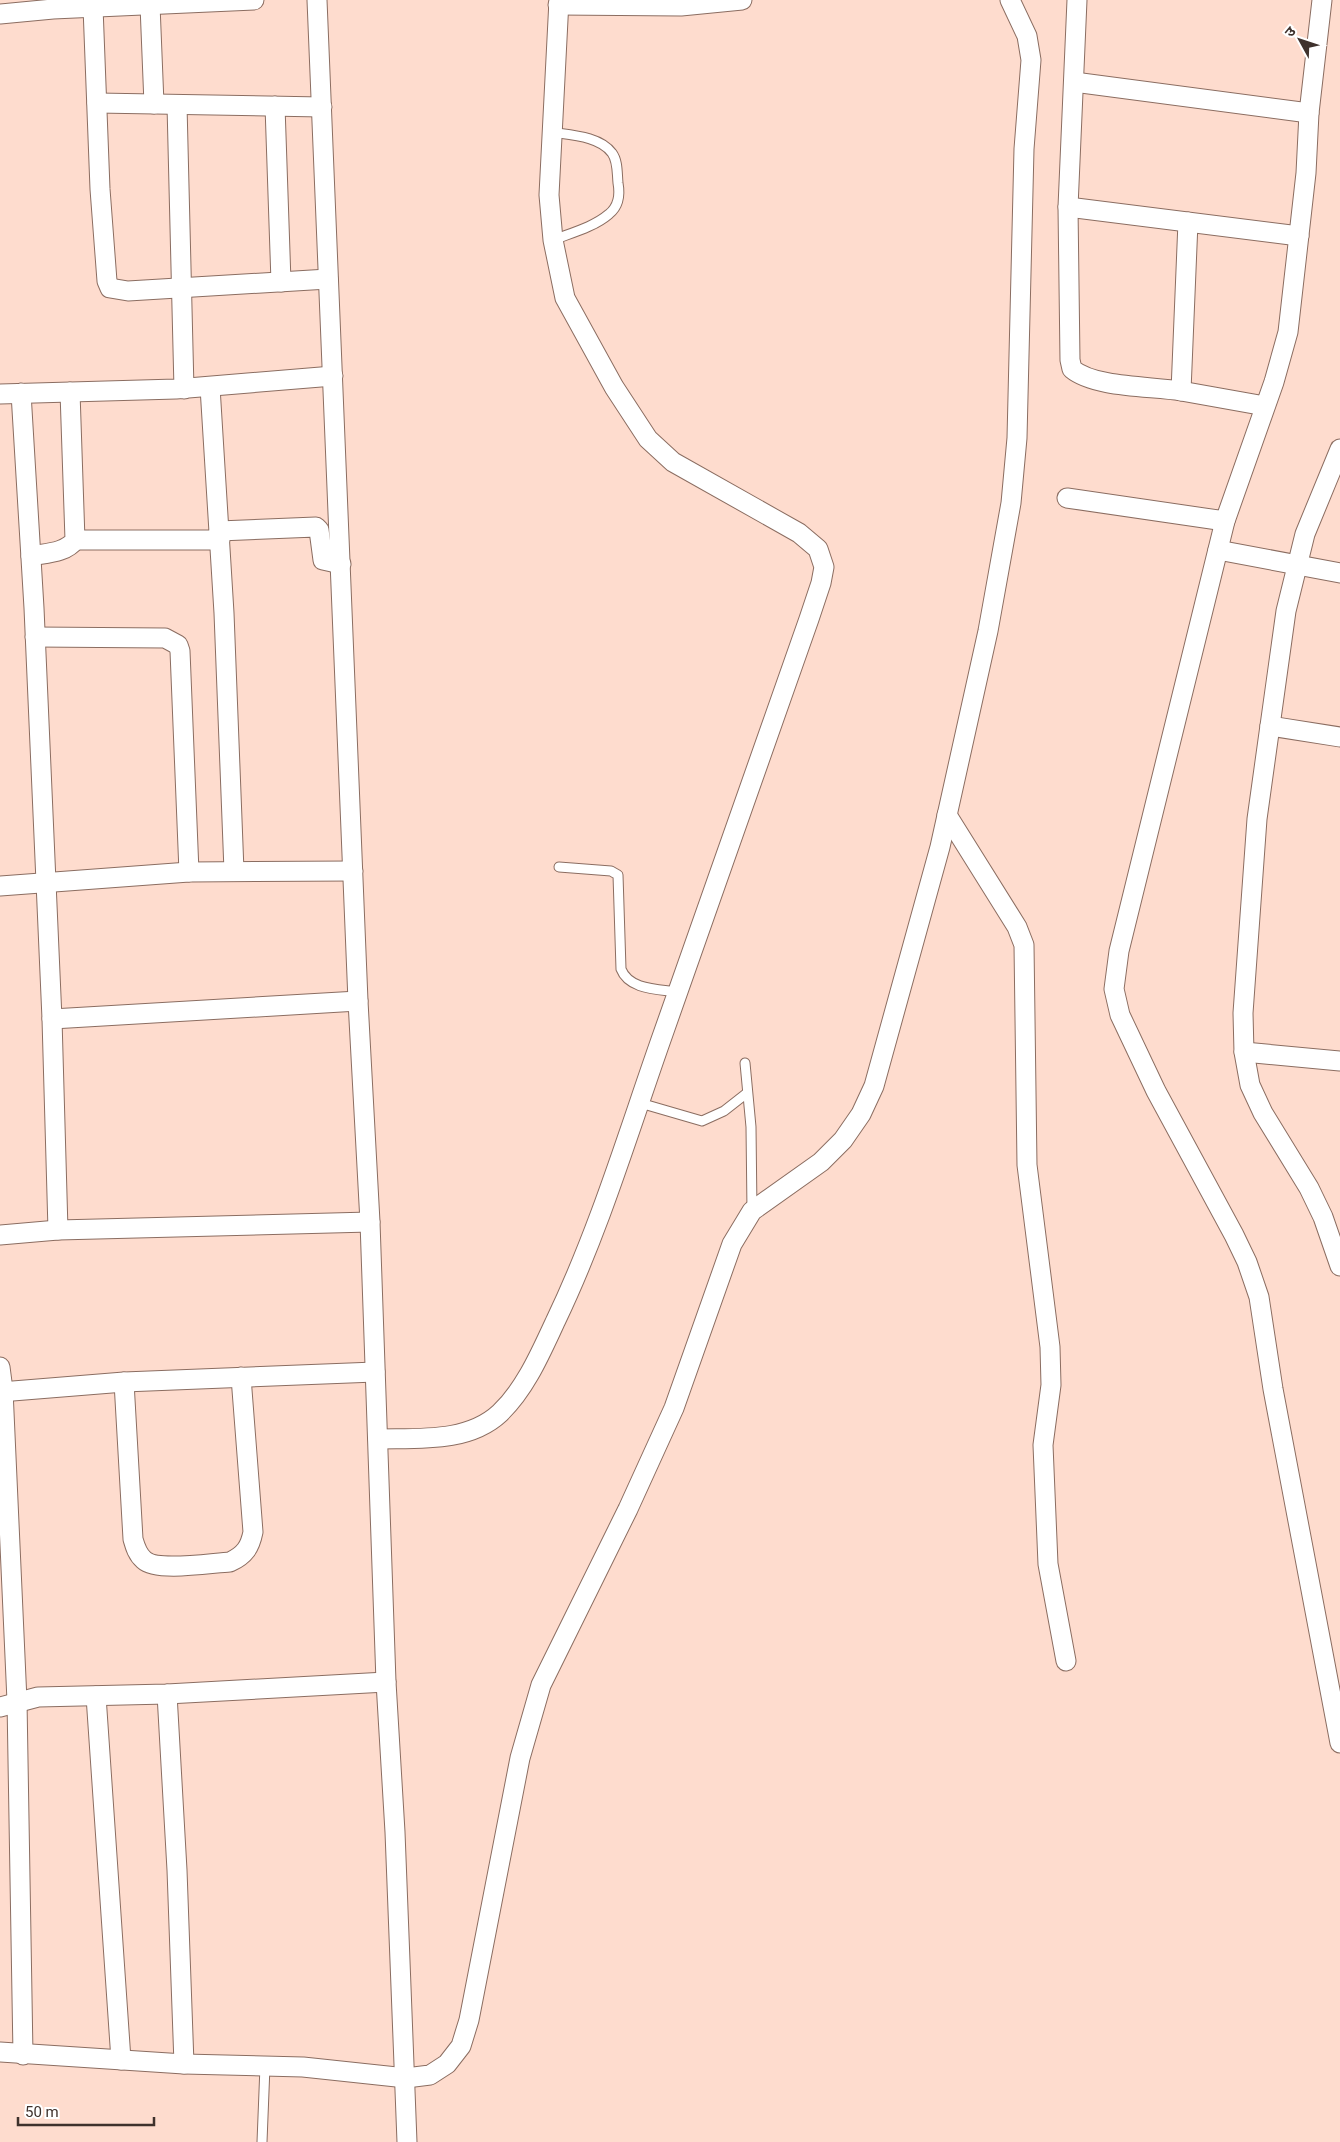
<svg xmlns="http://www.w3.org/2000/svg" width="1340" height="2142" viewBox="0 0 1340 2142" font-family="Roboto,'Noto Sans Devanagari',sans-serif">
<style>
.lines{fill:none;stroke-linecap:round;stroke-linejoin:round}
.lane-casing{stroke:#8b6d61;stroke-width:11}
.street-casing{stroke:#8b6d61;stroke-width:21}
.lane{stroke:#fff;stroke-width:9}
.street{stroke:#fff;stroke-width:19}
</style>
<rect width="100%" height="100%" fill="#fedcce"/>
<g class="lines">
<!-- lane casing -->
<g class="lane-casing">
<g id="lane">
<path d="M551,132C570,135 600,136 612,153C618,161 617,173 618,183C620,194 619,206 609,214C594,227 571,233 553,240"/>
<path d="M559,867L611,871L618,875L621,969C629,990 658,989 678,992"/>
<path d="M745,1063L751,1127L752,1211"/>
<path d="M640,1103L702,1121L724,1111L747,1093"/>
<path d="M262,2142L265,2066"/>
</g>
</g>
<!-- street casing -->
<g class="street-casing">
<g id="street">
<path d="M317,0L358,1001L370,1222L386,1682L395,1832L407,2142"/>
<path d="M1077,0L1068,207L1070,360L1072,369C1095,388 1151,386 1181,391C1209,396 1237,401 1265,406"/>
<path d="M1322,0L1309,113L1306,173L1288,332L1274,382L1225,521L1119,951L1114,989L1120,1015L1156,1091L1234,1235L1247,1262L1259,1297L1273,1389L1340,1743"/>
<path d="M150,5L154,104"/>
<path d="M558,5L681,6L742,0"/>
<path d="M93,7L100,189L107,281L110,288L128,291L328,279"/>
<path d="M0,14L53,9L254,0"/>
<path d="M1074,82L1309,113"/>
<path d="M97,103L322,107"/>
<path d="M177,105L184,389"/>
<path d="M275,106L281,282"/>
<path d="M1068,207L1299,236"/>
<path d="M210,387L224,613L234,871"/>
<path d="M1181,391L1188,222"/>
<path d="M21,393L34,608L52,1019L58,1230"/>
<path d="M0,394L176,389L333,376"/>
<path d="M1340,449L1305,534L1286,611L1257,819L1243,1013L1244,1052L1250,1085L1263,1113L1309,1188L1323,1217L1340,1266"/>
<path d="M1067,498L1225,521"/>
<path d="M219,531L316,527L319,530L323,560L341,564"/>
<path d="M75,540H220"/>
<path d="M1218,550L1340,573"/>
<path d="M31,556C46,553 66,553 75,540L70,392"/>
<path d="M35,637L165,638L178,645L180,651L189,872"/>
<path d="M1270,726L1340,737"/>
<path d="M947,815L1017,927L1024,945L1027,1165L1050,1347L1051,1385L1043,1445L1048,1564L1066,1661"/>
<path d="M0,886L189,872L353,871"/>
<path d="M52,1019L358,1001"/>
<path d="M1244,1052L1340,1061"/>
<path d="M0,1235L58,1230L370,1222"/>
<path d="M0,1367L3,1390L17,1701L23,2055"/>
<path d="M124,1382L133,1539C135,1546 137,1554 144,1560C157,1572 211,1563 230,1562C245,1555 250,1547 253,1532L241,1377"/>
<path d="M0,1392L124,1382L375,1372"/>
<path d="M378,1439C418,1438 468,1443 500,1413C526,1388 541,1352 556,1320C600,1228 629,1130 663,1034C711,895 761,757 809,619L821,583L824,567L818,549L799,533L673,462L648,439L614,387L565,298L553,240L549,195L559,0"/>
<path d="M167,1694L177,1870L184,2064"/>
<path d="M96,1696L121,2060"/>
<path d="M0,1707L38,1697L167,1694L386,1682"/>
<path d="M0,2052L184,2064L303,2067L406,2078L430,2075L447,2064L461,2046L469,2020L520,1758L541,1685L628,1509L674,1408L732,1244L752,1211L821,1162L843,1140L861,1114L874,1086L940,847L988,631L1011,503L1017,438L1024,149L1031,60L1027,36L1010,0"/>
</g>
</g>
<!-- lane -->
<use href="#lane" class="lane"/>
<!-- street -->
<use href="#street" class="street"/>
</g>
<!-- north arrow -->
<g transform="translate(1300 40) rotate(310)" stroke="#ffffff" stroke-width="4" paint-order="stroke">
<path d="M0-4L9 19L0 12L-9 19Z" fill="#3e312c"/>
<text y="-8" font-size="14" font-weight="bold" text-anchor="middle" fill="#3e312c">उ</text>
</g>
<!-- scale -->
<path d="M18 2117v8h136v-8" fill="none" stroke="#3e312c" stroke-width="2.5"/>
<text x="25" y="2117" font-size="15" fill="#3e312c" stroke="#ffffff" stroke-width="4" paint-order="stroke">50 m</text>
</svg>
